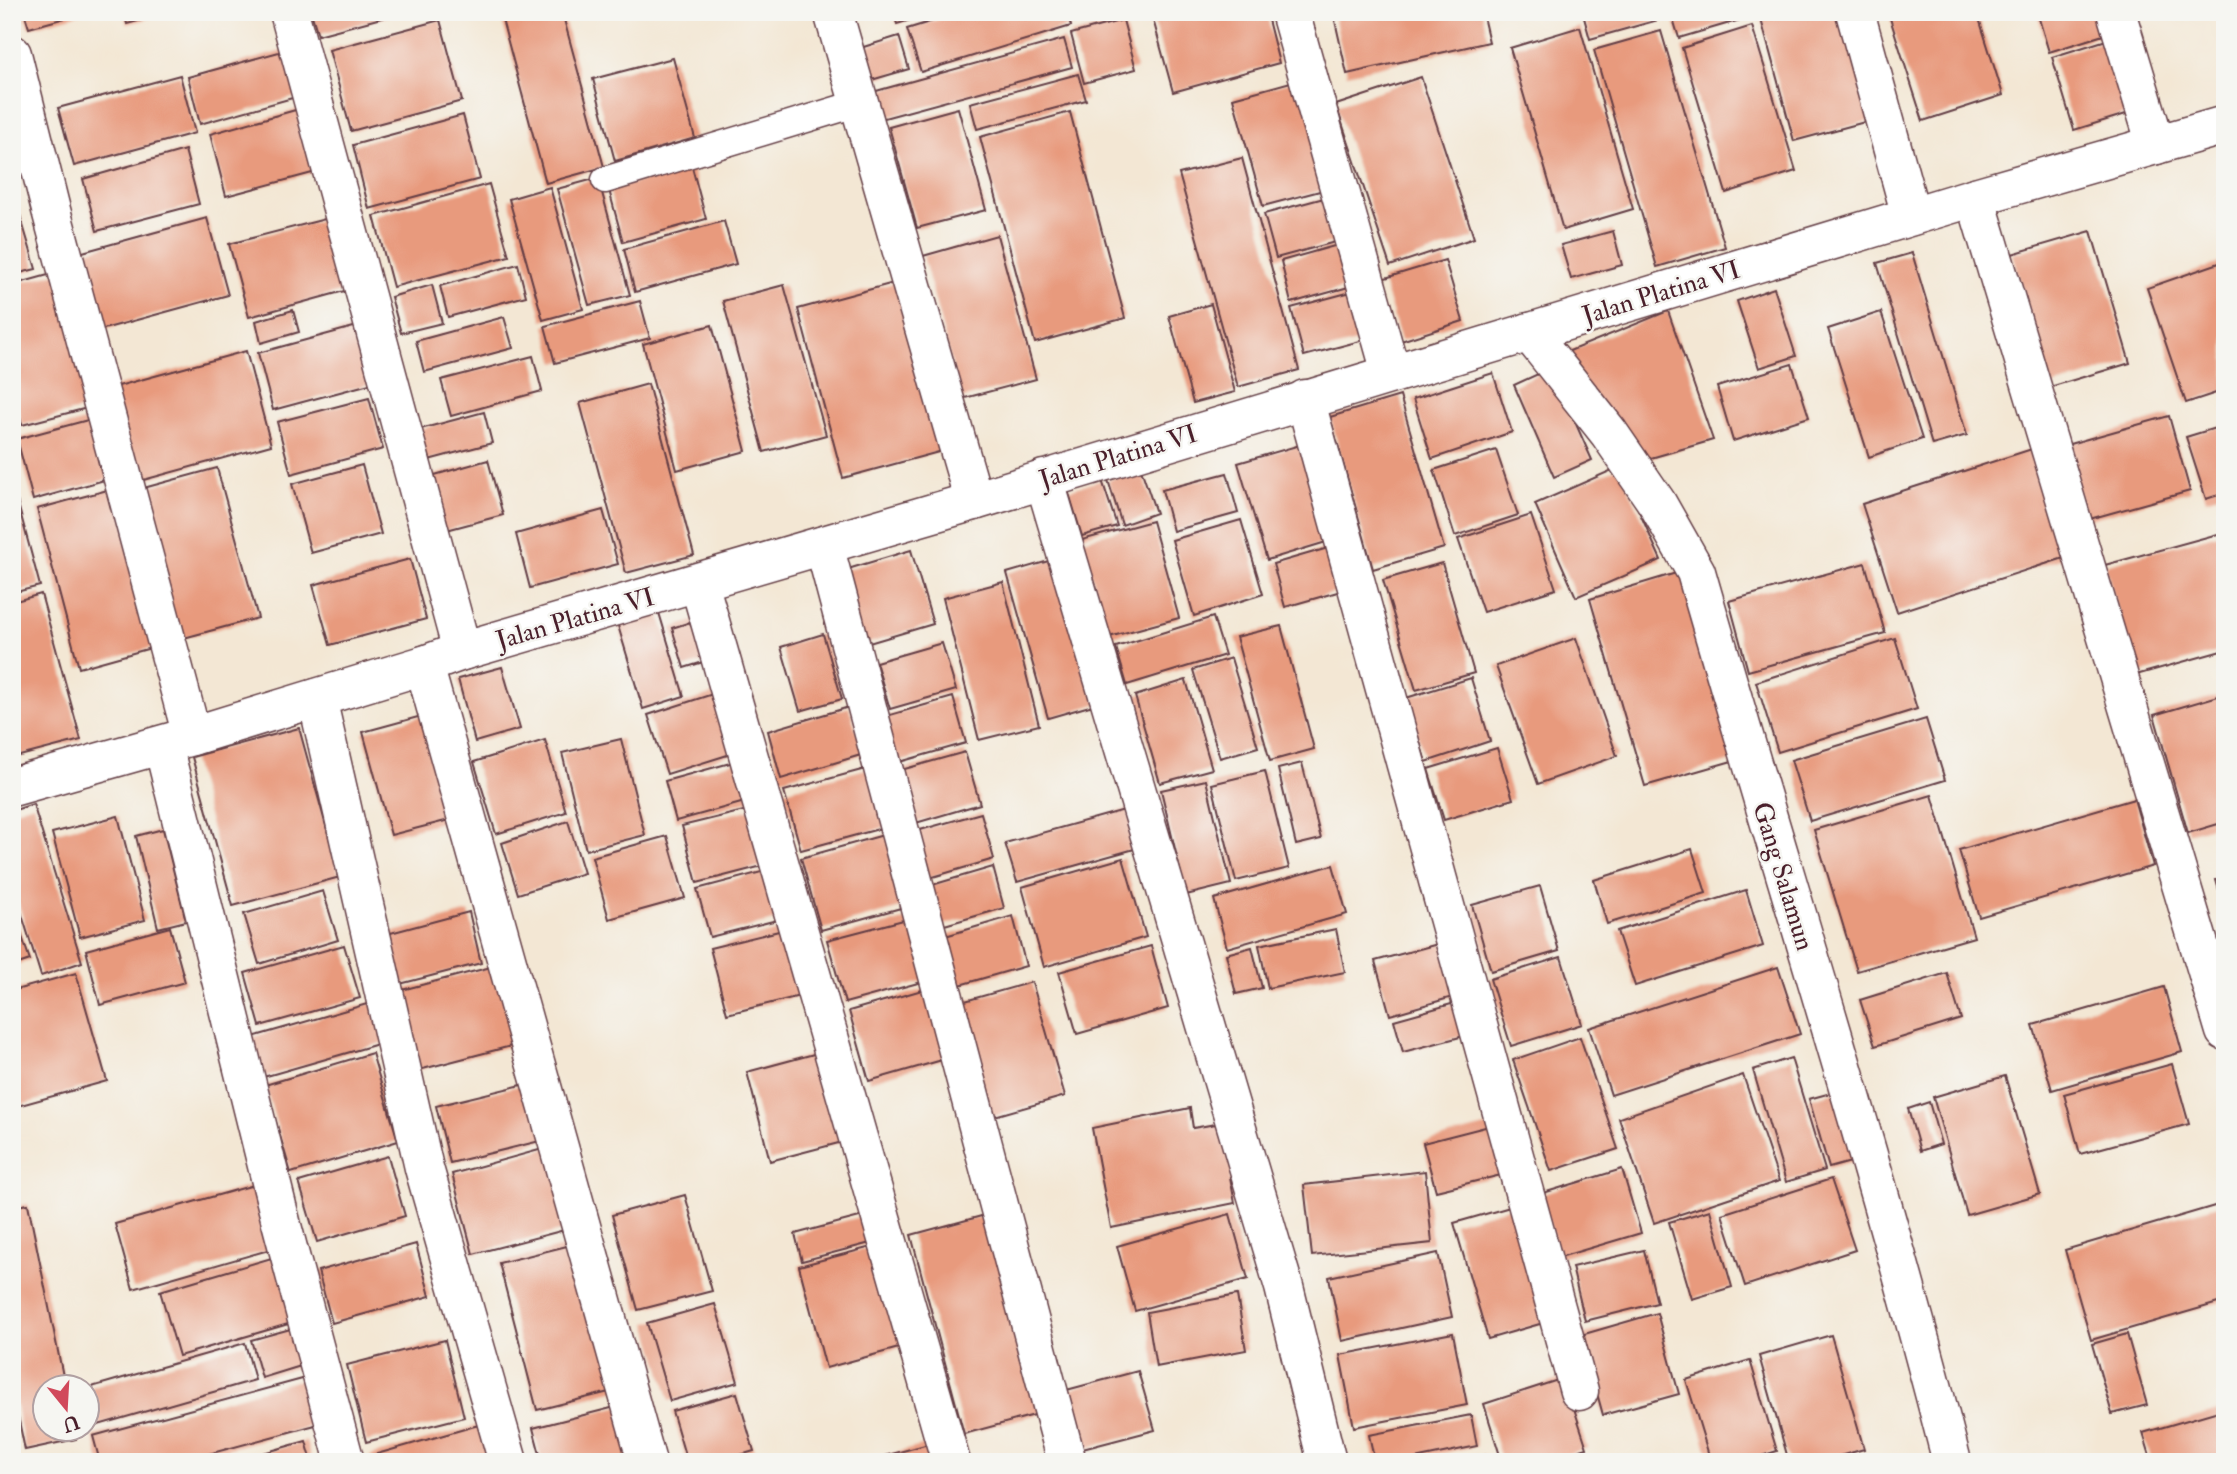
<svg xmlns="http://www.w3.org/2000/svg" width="2237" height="1474" viewBox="0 0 2237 1474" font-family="'IM FELL Double Pica',serif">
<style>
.building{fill:#e89a7d}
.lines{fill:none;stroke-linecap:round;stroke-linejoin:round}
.lane-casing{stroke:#633d44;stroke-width:29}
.street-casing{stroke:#633d44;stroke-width:41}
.lane{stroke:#fff;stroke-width:26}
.street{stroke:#fff;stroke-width:38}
.labels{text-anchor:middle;stroke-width:5;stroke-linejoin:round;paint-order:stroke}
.street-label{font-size:26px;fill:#4a1f2b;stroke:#f6f6f2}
</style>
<rect width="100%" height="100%" fill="#f6f6f2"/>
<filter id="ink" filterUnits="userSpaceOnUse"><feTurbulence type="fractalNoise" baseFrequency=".0143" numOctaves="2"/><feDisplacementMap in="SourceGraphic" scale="14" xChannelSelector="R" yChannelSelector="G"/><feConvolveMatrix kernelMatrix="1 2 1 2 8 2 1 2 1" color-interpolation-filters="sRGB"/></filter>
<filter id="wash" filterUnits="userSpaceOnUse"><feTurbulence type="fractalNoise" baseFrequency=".00686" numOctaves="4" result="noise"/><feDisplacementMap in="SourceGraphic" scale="28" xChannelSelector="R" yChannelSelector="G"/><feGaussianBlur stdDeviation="1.57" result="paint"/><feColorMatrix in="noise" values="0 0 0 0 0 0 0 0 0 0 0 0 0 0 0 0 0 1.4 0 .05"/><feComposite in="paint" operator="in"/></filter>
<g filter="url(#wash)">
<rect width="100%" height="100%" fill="#f3e7d4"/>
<g id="blocks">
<!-- building -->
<g class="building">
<path d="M24,12H83V13L29,28Z"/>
<path d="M124,12H167V13L127,24Z"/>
<path d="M311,12H400V13L318,35Z"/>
<path d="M500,12H562L604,167L546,183Z"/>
<path d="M893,12H933V13L897,24Z"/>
<path d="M962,12H1067L1071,26L921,72L907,29Z"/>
<path d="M1079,12H1115V13L1082,23Z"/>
<path d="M1151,12H1266L1279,63L1173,92Z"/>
<path d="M1333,12H1482L1489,42L1347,74Z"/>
<path d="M1588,12H1656L1658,20L1590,39L1583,14Z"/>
<path d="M1671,12H1748L1750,17L1679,38Z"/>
<path d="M1759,12H1848L1876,119L1794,141Z"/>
<path d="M1888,12H1977L2003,95L1923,121Z"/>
<path d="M2037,12H2110L2116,31L2049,52Z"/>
<path d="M440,20L462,101L351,131L329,50Z"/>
<path d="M1123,20L1136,69L1084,83L1071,34Z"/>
<path d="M1752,26L1796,171L1726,193L1682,48Z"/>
<path d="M1580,27L1633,209L1563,230L1510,48Z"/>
<path d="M1661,31L1725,247L1657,267L1594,50Z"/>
<path d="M899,36L909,69L868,81L857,49Z"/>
<path d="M2116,37L2139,110L2074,130L2052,57Z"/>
<path d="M1064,39L1072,67L877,120L869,93Z"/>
<path d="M290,49L303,95L200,124L188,77Z"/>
<path d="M673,58L695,138L615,161L593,79Z"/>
<path d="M1078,74L1086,100L977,129L970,103Z"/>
<path d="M180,75L195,133L74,166L58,108Z"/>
<path d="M1421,77L1474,238L1390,266L1336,105Z"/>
<path d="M1305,78L1335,187L1263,206L1233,98Z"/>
<path d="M958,108L986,210L917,228L889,127Z"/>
<path d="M299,109L316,172L226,196L210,134Z"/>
<path d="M1070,112L1125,318L1035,343L980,137Z"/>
<path d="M463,115L480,179L369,209L353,145Z"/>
<path d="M185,150L199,204L97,231L83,179Z"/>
<path d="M1242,158L1299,370L1238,387L1179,174Z"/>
<path d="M692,167L706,219L623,242L609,190Z"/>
<path d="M598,178L630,295L589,305L557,189Z"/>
<path d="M489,184L509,256L393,287L374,216Z"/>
<path d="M550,187L583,309L543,320L509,199Z"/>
<path d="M12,188L36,269L12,275Z"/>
<path d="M1339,194L1350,238L1276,258L1264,214Z"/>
<path d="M207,218L228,295L100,330L79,253Z"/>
<path d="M329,218L348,290L249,317L229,244Z"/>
<path d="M724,221L736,264L635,292L624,249Z"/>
<path d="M1613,231L1622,265L1571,279L1561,245Z"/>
<path d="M2091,231L2130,363L2050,387L2012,254Z"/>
<path d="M997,235L1036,379L961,399L923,256Z"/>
<path d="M1352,241L1363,283L1291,303L1281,261Z"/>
<path d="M1912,253L1967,435L1932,445L1877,263Z"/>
<path d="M1445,260L1463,321L1401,341L1382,279Z"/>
<path d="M2225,261V390L2186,403L2147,288Z"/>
<path d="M518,264L526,296L448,317L440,286Z"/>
<path d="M59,272L95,406L22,425L12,387V285Z"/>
<path d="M901,281L946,450L843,478L798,309Z"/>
<path d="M432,285L442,323L401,333L391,297Z"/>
<path d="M784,285L826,435L764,452L723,301Z"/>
<path d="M1366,288L1379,336L1304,356L1291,308Z"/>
<path d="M1774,288L1796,356L1759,368L1737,301Z"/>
<path d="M640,301L650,338L555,363L545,326Z"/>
<path d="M1211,304L1235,392L1193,403L1169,316Z"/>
<path d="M293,310L299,332L261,343L256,321Z"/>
<path d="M1668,311L1713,440L1637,462L1562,354Z"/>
<path d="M1881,312L1922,439L1869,457L1828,329Z"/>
<path d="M504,317L513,348L424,372L416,341Z"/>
<path d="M361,325L377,382L273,410L258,353Z"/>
<path d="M712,325L746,451L677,470L643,344Z"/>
<path d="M246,351L271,445L136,482L111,388Z"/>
<path d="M533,356L542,391L451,416L441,380Z"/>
<path d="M1792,364L1809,417L1733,441L1717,387Z"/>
<path d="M1551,368L1592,460L1554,477L1514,385Z"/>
<path d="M1493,373L1512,432L1432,459L1413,399Z"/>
<path d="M648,384L694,555L626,573L580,403Z"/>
<path d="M1400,396L1444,548L1373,569L1330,417Z"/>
<path d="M369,398L383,449L291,474L277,422Z"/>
<path d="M484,412L492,443L421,462L413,431Z"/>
<path d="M2169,416L2190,491L2086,520L2066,445Z"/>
<path d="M99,417L115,477L33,500L17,439Z"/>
<path d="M2225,425V493L2206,499L2186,437Z"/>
<path d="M1307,443L1336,539L1267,560L1238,463Z"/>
<path d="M2035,448L2070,556L1897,612L1862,504Z"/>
<path d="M1496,450L1518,515L1455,536L1434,470Z"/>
<path d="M488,460L503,515L439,532L424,478Z"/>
<path d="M362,465L381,534L311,553L292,484Z"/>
<path d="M1619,467L1661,560L1576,597L1535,504Z"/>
<path d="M217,468L258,618L180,639L140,489Z"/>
<path d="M1141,469L1156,513L1122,525L1108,480Z"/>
<path d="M1227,473L1238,513L1173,531L1162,490Z"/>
<path d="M1102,480L1117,526L1082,536L1068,490Z"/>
<path d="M115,488L158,646L79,668L37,509Z"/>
<path d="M12,493H15L40,586L12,593Z"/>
<path d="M603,510L618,564L530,588L516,534Z"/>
<path d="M1531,515L1556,589L1483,612L1458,539Z"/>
<path d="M1241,520L1263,594L1194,616L1172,540Z"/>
<path d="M1152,521L1179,618L1109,637L1082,540Z"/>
<path d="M2225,532V650L2136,675L2105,565Z"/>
<path d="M1335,546L1348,589L1285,607L1273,564Z"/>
<path d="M911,550L933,624L859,646L838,572Z"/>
<path d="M1059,558L1100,703L1048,718L1007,573Z"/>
<path d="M410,559L426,619L330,645L313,585Z"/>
<path d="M1442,563L1474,673L1416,690L1383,580Z"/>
<path d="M1865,563L1885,633L1748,671L1729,601Z"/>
<path d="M1683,571L1739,759L1645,786L1590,599Z"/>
<path d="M1003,582L1039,725L979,740L943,598Z"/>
<path d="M41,594L81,740L12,758V602Z"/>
<path d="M657,606L684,696L643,709L616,619Z"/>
<path d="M1213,617L1225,655L1127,685L1116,647Z"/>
<path d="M703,618L716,658L684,668L672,628Z"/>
<path d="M1281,626L1314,749L1270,761L1236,637Z"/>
<path d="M823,634L842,699L800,711L781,647Z"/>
<path d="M1576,638L1617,756L1538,784L1496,666Z"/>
<path d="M1895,638L1917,709L1778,752L1756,682Z"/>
<path d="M942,643L956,690L890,709L876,662Z"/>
<path d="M1231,658L1258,747L1220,758L1193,670Z"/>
<path d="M502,667L520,729L475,742L458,679Z"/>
<path d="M1471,678L1490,741L1426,762L1406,698Z"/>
<path d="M1186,680L1212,769L1160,783L1135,696Z"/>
<path d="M719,692L737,752L667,774L648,715Z"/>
<path d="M2225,694V822L2188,833L2154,715Z"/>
<path d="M953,697L966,743L889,765L876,719Z"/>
<path d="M849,707L864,754L781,779L768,731Z"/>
<path d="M429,714L457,818L391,835L363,732Z"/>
<path d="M1926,719L1945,780L1810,821L1791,760Z"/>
<path d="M299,728L340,877L233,906L192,757Z"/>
<path d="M621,739L645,835L586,850L562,753Z"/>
<path d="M545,740L566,812L496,834L474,762Z"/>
<path d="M1497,748L1513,799L1444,820L1428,769Z"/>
<path d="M965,752L980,804L909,825L894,772Z"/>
<path d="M741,760L752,800L676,821L665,781Z"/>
<path d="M1302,763L1321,839L1296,845L1278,769Z"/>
<path d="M869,768L886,827L801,850L784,791Z"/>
<path d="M1265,771L1289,868L1236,881L1212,784Z"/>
<path d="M1206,780L1231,884L1186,895L1161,790Z"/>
<path d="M1932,795L1974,937L1857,971L1814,830Z"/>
<path d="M2134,799L2153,866L1979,917L1959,850Z"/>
<path d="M33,804L82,962L41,976L12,883V811Z"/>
<path d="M756,808L770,864L697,883L682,826Z"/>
<path d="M1128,809L1138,848L1017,882L1005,843Z"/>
<path d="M981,813L994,859L926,879L913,832Z"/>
<path d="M118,816L145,920L80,937L52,833Z"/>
<path d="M568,821L584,873L518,894L502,843Z"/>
<path d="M163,829L186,921L158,928L136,836Z"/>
<path d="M887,834L908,906L821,930L801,858Z"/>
<path d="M667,836L685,898L609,919L592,857Z"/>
<path d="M1692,849L1706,893L1607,924L1594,880Z"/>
<path d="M1123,858L1146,937L1044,967L1022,887Z"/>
<path d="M1333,865L1347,914L1227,948L1214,899Z"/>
<path d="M993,867L1004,908L934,928L922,888Z"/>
<path d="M777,868L789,917L710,937L697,889Z"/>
<path d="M2225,878V907H2224L2216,880Z"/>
<path d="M1540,886L1559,951L1491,971L1472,905Z"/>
<path d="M1746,890L1763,946L1635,986L1617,931Z"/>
<path d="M323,891L338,940L259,964L244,914Z"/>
<path d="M469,912L481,963L396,985L383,935Z"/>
<path d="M1013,916L1026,966L956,986L942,937Z"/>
<path d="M911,918L929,980L845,1003L827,940Z"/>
<path d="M17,922L30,960L12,966V924Z"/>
<path d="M170,927L185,982L100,1005L86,950Z"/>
<path d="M787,929L804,995L727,1014L710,948Z"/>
<path d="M1336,929L1345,972L1268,988L1259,945Z"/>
<path d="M1449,941L1463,994L1390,1015L1375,961Z"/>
<path d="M344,945L360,998L260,1026L245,973Z"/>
<path d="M1151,946L1168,1008L1077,1034L1059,972Z"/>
<path d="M1252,947L1262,988L1236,994L1226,954Z"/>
<path d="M1561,957L1582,1024L1511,1046L1490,979Z"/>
<path d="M495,966L515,1045L415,1071L394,992Z"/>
<path d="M1778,967L1800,1034L1611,1095L1589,1028Z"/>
<path d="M76,973L107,1081L14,1107L12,991Z"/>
<path d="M1947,973L1961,1019L1875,1046L1860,1000Z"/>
<path d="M1032,982L1065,1096L991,1117L958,1003Z"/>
<path d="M2164,987L2182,1052L2052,1090L2033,1025Z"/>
<path d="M929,988L949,1058L869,1081L849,1011Z"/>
<path d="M374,1002L385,1042L260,1078L249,1038Z"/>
<path d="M1455,1003L1464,1036L1403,1052L1394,1020Z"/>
<path d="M1580,1037L1618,1149L1551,1171L1513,1060Z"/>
<path d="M825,1051L850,1140L770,1161L747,1072Z"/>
<path d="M372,1053L398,1141L291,1173L265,1085Z"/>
<path d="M1791,1058L1825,1170L1786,1182L1753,1070Z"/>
<path d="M2172,1064L2189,1124L2080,1154L2064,1094Z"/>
<path d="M1743,1075L1779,1181L1654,1223L1619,1118Z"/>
<path d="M2005,1076L2040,1194L1967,1215L1933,1097Z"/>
<path d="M530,1083L544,1140L450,1163L436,1106Z"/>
<path d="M1838,1091L1858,1160L1829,1168L1809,1099Z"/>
<path d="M1929,1102L1941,1144L1920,1151L1908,1109Z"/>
<path d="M1190,1108L1193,1128L1227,1122L1238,1175L1230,1177L1235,1203L1111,1228L1092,1128Z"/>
<path d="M1497,1124L1509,1173L1436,1191L1423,1143Z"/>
<path d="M550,1147L572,1228L473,1254L452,1174Z"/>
<path d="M388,1156L405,1216L317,1242L299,1182Z"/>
<path d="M1622,1169L1641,1233L1560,1257L1540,1194Z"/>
<path d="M1425,1171L1432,1243L1312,1256L1304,1185Z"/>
<path d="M1831,1179L1855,1250L1745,1286L1722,1214Z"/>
<path d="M254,1185L272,1249L133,1289L115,1224Z"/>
<path d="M685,1195L712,1291L638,1310L612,1215Z"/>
<path d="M28,1204L65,1386H46V1428H74L76,1439L25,1450L12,1387V1207Z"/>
<path d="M1517,1205L1550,1321L1488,1339L1454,1223Z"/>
<path d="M2218,1205L2225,1228V1301L2091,1340L2065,1250Z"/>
<path d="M1710,1210L1732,1287L1692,1299L1669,1222Z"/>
<path d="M871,1214L878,1241L802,1261L795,1234Z"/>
<path d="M989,1214L1042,1413L964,1434L911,1235Z"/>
<path d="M1230,1214L1248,1279L1135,1311L1117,1246Z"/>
<path d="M583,1242L621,1389L537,1410L499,1263Z"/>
<path d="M416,1244L430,1296L332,1323L318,1271Z"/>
<path d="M879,1245L906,1346L826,1368L799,1266Z"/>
<path d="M1644,1250L1657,1303L1585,1321L1572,1267Z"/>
<path d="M1438,1253L1452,1317L1342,1341L1329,1277Z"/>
<path d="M275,1257L295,1322L179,1356L160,1291Z"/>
<path d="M1237,1295L1246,1350L1156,1367L1147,1312Z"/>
<path d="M715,1304L738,1382L670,1401L647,1323Z"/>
<path d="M1657,1313L1679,1394L1603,1415L1581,1335Z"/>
<path d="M294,1328L304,1365L262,1378L251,1340Z"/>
<path d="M1453,1333L1467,1405L1354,1427L1340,1355Z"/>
<path d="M2127,1334L2147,1405L2112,1414L2092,1344Z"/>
<path d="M1831,1335L1864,1449L1819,1462H1789L1759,1356Z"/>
<path d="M445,1340L464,1417L366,1442L347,1365Z"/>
<path d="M245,1343L255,1380L88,1428V1388Z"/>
<path d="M1750,1360L1777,1451L1743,1462H1711L1686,1380Z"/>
<path d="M1138,1371L1155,1430L1075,1451L1059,1392Z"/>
<path d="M306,1378L319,1424L179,1462H100L93,1436Z"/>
<path d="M1564,1378L1587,1448L1542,1462H1502L1484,1404Z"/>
<path d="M737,1393L754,1451L717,1462H687L672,1411Z"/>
<path d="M623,1405L638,1462H542L533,1428Z"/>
<path d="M2225,1409V1462H2152L2143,1433Z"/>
<path d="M1471,1415L1477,1446L1400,1462H1375L1369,1435Z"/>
<path d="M482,1424L493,1462H371L370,1456Z"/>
<path d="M306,1441L312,1462H235V1461Z"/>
<path d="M936,1442L941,1462H866V1461Z"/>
<path d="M1485,1455L1486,1462H1459V1461Z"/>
</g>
</g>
</g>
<g filter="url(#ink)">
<use href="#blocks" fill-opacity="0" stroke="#633d44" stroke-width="2"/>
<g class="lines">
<!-- lane casing -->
<g class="lane-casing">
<path id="lane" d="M605,180L859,103"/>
</g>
<!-- street casing -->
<g class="street-casing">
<g id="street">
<path d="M289,12L462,651"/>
<path d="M833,12L974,501"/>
<path d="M1290,12L1391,373"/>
<path d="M1855,12L1911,216"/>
<path d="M2116,12L2156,145"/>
<path d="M12,54L51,210L192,736"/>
<path d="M1975,197L2225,1031"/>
<path d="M1529,332L1609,433L1657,503L1696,572C1781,869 1876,1163 1952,1462"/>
<path d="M1305,399L1579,1391"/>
<path d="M1044,479L1284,1287L1327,1462"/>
<path d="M824,545L1067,1462"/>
<path d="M699,583L951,1462"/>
<path d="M424,665L647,1462"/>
<path d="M317,698L424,1168L508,1462"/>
<path d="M163,745L281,1222L345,1462"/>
<path d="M12,787L192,736L424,665L462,651L974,501L1975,197L2225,125"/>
</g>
</g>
<!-- lane -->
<use href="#lane" class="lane"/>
<!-- street -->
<use href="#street" class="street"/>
</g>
</g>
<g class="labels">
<!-- street labels -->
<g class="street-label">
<text transform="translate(1661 292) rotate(-17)" y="9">Jalan Platina VI</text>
<text transform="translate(1118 456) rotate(-17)" y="9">Jalan Platina VI</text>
<text transform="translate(575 618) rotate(-16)" y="9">Jalan Platina VI</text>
<text transform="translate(1784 876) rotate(73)" y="9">Gang Salamun</text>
</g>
</g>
<!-- margin -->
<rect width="2237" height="1474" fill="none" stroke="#f6f6f2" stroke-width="42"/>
<!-- north arrow -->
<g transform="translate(66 1408) rotate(162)"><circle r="33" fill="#f6f6f2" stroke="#b1a0a2" stroke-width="2"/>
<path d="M0-5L12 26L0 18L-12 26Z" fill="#d1495b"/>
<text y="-10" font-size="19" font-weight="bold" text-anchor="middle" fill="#4a1f2b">U</text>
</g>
</svg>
